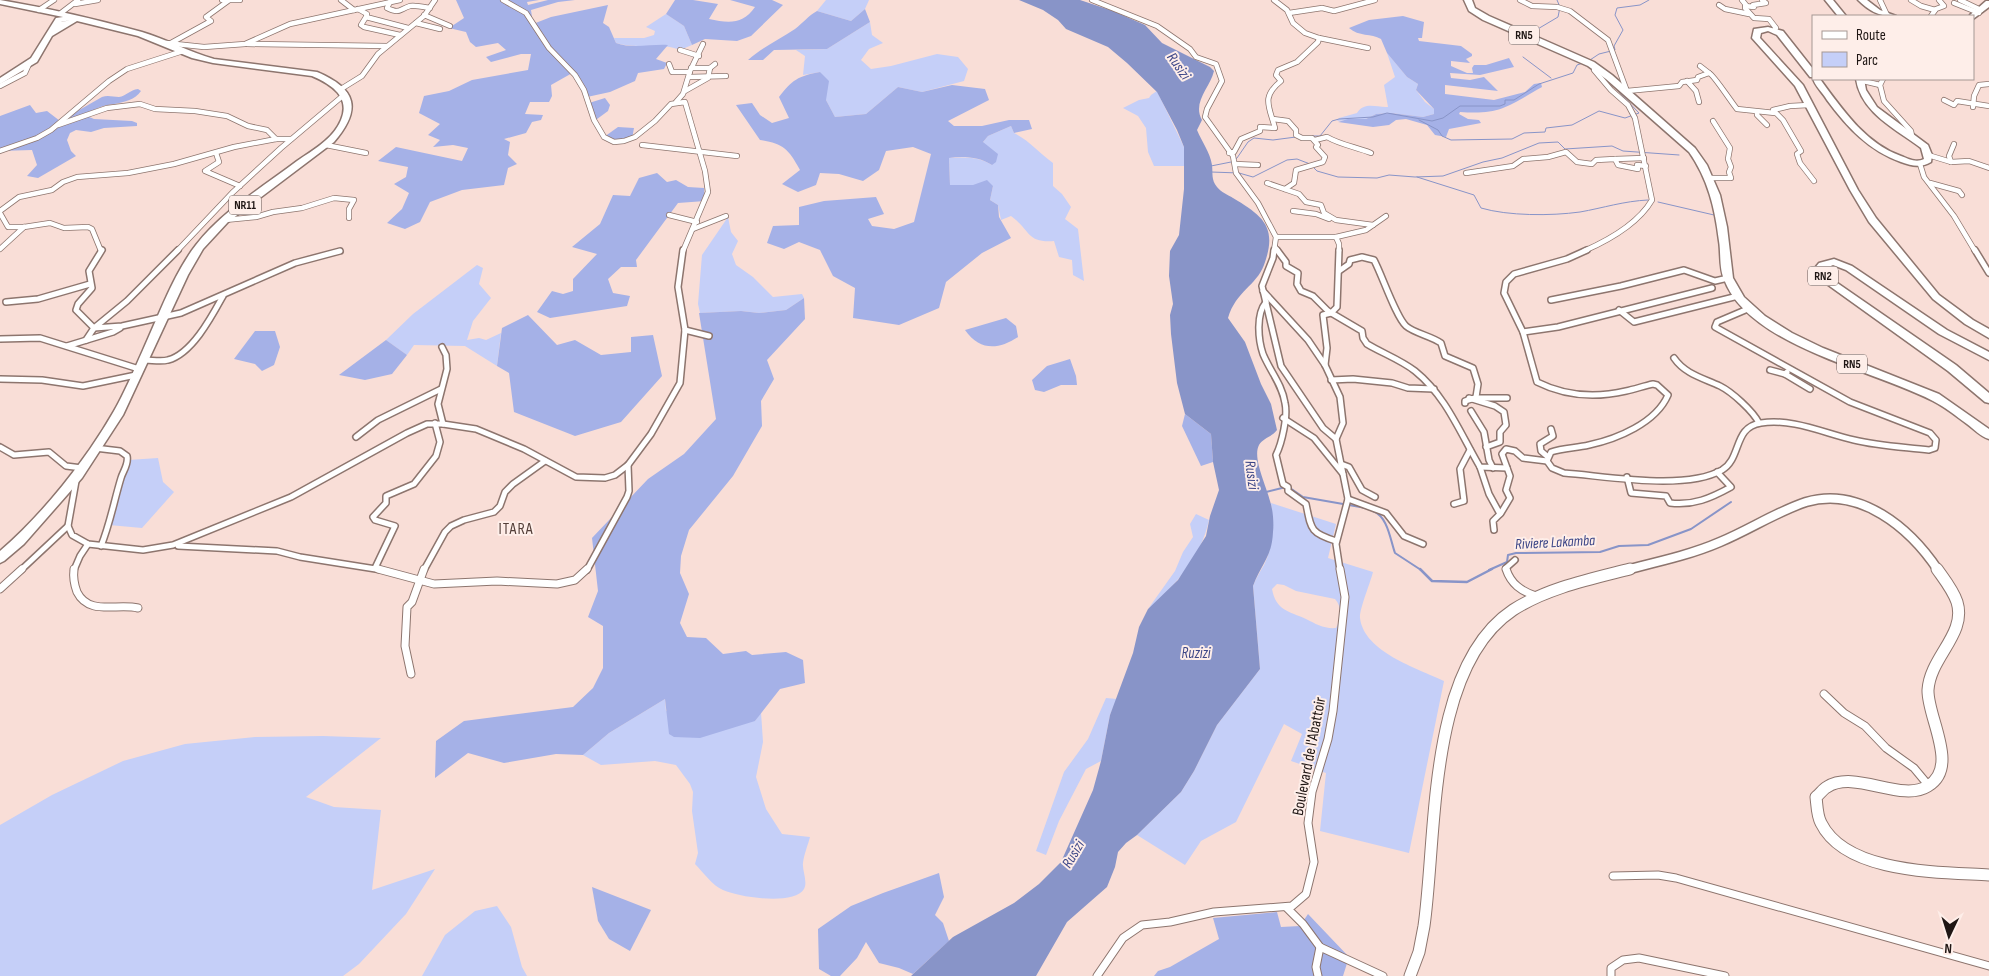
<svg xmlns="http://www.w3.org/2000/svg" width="1989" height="976" viewBox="0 0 1989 976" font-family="'Sofia Sans Condensed',sans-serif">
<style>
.green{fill:#c5cff8;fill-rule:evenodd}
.forest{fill:#a5b1e7}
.water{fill:#8894c8}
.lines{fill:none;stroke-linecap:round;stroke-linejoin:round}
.stream-far2{stroke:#8894c8;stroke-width:1}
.stream-far1{stroke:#8894c8;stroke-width:2}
.stream{stroke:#8894c8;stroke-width:2.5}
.street-far2-casing{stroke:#8d756e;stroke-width:6}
.street-far1-casing{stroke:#8d756e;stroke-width:8}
.street-casing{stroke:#8d756e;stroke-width:9}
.primary-far1-casing{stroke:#8d756e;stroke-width:11}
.primary-casing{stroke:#8d756e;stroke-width:13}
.highway-casing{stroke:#8d756e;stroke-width:3}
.street-far2{stroke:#fff;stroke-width:4.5}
.street-far1{stroke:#fff;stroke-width:5}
.street{stroke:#fff;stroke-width:7}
.primary-far1{stroke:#fff;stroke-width:8}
.primary{stroke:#fff;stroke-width:11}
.highway{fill:#fff;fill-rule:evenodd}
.labels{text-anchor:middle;stroke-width:4;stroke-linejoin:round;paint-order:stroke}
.shield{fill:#feeee9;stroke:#625754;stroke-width:1}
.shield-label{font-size:12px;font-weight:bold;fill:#1f1614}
.water-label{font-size:15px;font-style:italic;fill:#3c4687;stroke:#feeee9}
.quarter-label{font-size:16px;letter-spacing:1px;fill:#543f39;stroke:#feeee9}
.near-street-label{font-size:16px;fill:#1f1614;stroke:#feeee9}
</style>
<rect width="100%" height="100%" fill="#f9ded7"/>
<!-- green -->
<g class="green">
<path d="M826,0H869L865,9L851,21L817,11Z"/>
<path d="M666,14L684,26L692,45L680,50C657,41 638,50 616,43L614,38H644L654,35L655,31L646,27Z"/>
<path d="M870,22L872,35L883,43L869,49L861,60L871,69L891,66L937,54L958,57L968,69L964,81L922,92L898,87L866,114L835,117L826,100L820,72L803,75L805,56L796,50L827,49Z"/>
<path d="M1387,53L1407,77L1418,84L1416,90L1425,102L1434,109V114L1423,117L1391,113L1376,114L1366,119L1337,121L1339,118L1357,113C1365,101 1377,108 1388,107L1384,85L1395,77Z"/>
<path d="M1157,91L1184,147V166H1154L1148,152L1146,128L1138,116L1123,108L1139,100L1149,98L1151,95Z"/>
<path d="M1011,126L1014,133C1030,141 1039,153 1053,163V186L1062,194L1071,207L1065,219L1078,229L1084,281L1073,275L1072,260L1059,257L1054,241C1026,243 1031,230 1011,216L1001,220L998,205L990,200L993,186L950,185L949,158C965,157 979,157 992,165L983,142L988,136Z"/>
<path d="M728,217L731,232L738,241L732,254L736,265L753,277L773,297L802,294L804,298L786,310L759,313L741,311L700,313L698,304L702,255Z"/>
<path d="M477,265L483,268L479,284L491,298L473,321L467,340L479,338L486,340L501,333L497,366L465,346L414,345L407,355L386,340L413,314Z"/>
<path d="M158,458L163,482L174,492L142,528L109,525L128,460Z"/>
<path d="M1271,503L1336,524L1328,558L1373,572C1371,581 1359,610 1360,618C1364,652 1417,668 1444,681L1409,853L1320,831L1326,773L1291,761L1302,734L1284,724L1236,822L1201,841L1185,865L1137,835L1181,792L1194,771L1217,725L1260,669L1253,586C1256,578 1260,572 1264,565C1274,545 1273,524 1271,503ZM1277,584L1284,585L1296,591L1335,599C1342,606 1341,619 1336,628C1324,629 1316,624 1306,619C1289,611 1276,611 1272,589Z"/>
<path d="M1196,514L1209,520C1201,557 1176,585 1148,609L1175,571L1183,552L1193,537L1190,524Z"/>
<path d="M1106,698L1117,699L1110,715L1101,761L1086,769L1059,821L1046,855L1036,851L1064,772L1088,739Z"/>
<path d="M665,699L666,711L755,721L761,712L763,742L756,777L766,809L782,834L810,837C808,845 804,854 803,863C802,870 808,882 804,889C794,906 738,897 723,890C713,886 703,872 695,864L698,853L692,811L693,792L690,784L676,765L655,761L601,765L583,755L609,733Z"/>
<path d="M323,736L381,738L306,797L334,807L381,810L372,890L435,869L406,914L359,964L343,976H0V825L52,795L123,761L185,744L255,737Z"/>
<path d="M497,906L511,927L522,967L527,976H422L445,935L475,911Z"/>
</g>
<!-- forest -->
<g class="forest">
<path d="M456,0H539L527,2L528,5L548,0H575L558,2L531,10L533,24L551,17L608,5L603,23L609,27L616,43C633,49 650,44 668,45L656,59L667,63L664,69L638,73L635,81L610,92L587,97L574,72L551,85L552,96L549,102H530L525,114L543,115L541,120L532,122L526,133L504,139L510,142L508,155L517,164L508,168L504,185L462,190L430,202L420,222L405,229L387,223L402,209L409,193L394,184L406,177L408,167L378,161L396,147L462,161L468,148L453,145L433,147L440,140L428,135L440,124L419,113L424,96L449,91L472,80L528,70L531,54H521L491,62L486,57L506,50L498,43L476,47L470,42L466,32L449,28L464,18Z"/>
<path d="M675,0H693L718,4L709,19C728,23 743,25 755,7L730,0H772L783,5L751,36L737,41L705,39L692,45L684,26L666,14Z"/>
<path d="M865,9L870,22L827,49L774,50L763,60H748C762,47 779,40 795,29C803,23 808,16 817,11L851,21Z"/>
<path d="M1403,16L1424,22L1422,38H1418L1419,41L1461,46L1472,54V56L1466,59L1470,63L1451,61V66L1467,73H1473L1472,68L1474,65H1486L1509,58L1514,67L1480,75L1450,73L1451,78L1470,80L1484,77L1498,91L1445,85V94L1494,100L1525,92L1534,84L1541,83L1542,87C1508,106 1501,115 1460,112L1459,114L1468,119L1479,120L1481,123L1449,129L1446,137L1435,135L1427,125L1406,119L1396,120L1389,125L1373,127L1338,122L1348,119H1366L1376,114L1391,113L1423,117L1434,114V109L1416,90L1418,84L1407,77L1387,53L1381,39C1371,33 1359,37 1349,28L1369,20Z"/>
<path d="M820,72L829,81L826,100L835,117L866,114L898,87L922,92L952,85L985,89L989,100L948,121L954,126H982L1009,120H1029L1032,129L1014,133L1011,126L988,136L983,142L998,154L996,162L992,165C979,157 964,156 949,158L950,185H973L987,180L993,186L990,200L998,205L999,217L1011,238L982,253L946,282L939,308L899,325L853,318L855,288L833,276L820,250L799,242L784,249L767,243L773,226L799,225V207L824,201L876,197L884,214L868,219L872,226L894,229L914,222L931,154L913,147L886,151L879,170L863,181L839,174L820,173L816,185L798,192L782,184L800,170C788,148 783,144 760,140L736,105L752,103L760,115L772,123L789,118L779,97C792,80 798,76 820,72Z"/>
<path d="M138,89L141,91C129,109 100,99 87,116L94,119L132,121L137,123V126L104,128L91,132L76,130L70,133L67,140L71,151L76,156L38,178L27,176L37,165L32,150L0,151V116L30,105L36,113L47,111L60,121L102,97C108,95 113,97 119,97C126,96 130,90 138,89Z"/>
<path d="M605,98L610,105L608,111L593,122L589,103Z"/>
<path d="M618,127L634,128L632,139L619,144L604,137Z"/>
<path d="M657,173L667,182L676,180L688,187L704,188L705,201L678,203L636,260L637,267H621L608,279L613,293L630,296L627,306L550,318L537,312L552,291L563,294L573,291V279L597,254L572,247L600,224L613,195L630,196L639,178Z"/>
<path d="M804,298L805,319L767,360L774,379L761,401L762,426L733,476L689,530L681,556L680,573L689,594L680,623L687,637L706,638L723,654L746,651L752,655L786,652L803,660L805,683L780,689L755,721L700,738L674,737L669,734L665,699L609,733L583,755L556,754L504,763L468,753L435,778L436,741L464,721L573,707L593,688L603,668V626L588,617L598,591L592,538L648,479L684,454L716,419L699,313L741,311L759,313L786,310Z"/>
<path d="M528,315L557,345L575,340L601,355L631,352V337L653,335L662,376L621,422L575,436L514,412L509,373L497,366L502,328Z"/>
<path d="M1006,318L1016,326L1018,337C998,350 980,351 965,330Z"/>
<path d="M255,331H275L280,347L274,365L262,371L255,364L234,359Z"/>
<path d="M386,340L407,355L392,374L365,380L339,375Z"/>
<path d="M1070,359L1076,376L1077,385H1061L1044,392L1035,390L1032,380L1047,366Z"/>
<path d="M1185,414L1211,434L1213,462L1201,466L1182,426Z"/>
<path d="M939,873L944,897L935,915L943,923L949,941L913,974L899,968L879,963L866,942L857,958L840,976H831L819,969L818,929L851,906L883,893Z"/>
<path d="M592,887L651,910L630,951L609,939L598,921Z"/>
<path d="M1277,912L1281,927L1300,926L1308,914L1349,957L1343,976H1154L1158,971L1170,967L1219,939L1213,918Z"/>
</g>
<!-- water -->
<path class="water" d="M1019,0H1080L1113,11L1145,25L1162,43L1210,67L1214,71C1210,88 1192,102 1202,120L1197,130C1202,142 1210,152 1212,165C1213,173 1211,180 1217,187C1221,192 1228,195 1233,198C1263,216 1278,227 1264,265C1256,286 1236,291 1228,318L1245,342L1261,384L1271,404L1277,430C1272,437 1263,438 1259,445C1252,458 1267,487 1270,501C1273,510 1274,523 1273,532C1272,557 1261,564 1253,586L1260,669L1217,725L1194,771L1181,792L1137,835L1126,843L1118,852L1115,867L1107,887L1067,922L1036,976H911L953,937L1014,903L1039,884L1061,862L1093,790L1101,761L1110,715L1133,653L1139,627L1148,609L1178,580L1206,536L1210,516L1219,490L1213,462L1211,434L1185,414L1177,383L1171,334L1170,315L1173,304L1169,276L1170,251L1179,235L1184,189V147L1177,130L1157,92L1127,63L1108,47L1066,29L1058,20L1043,10Z"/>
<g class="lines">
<!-- stream-far2 -->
<g class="stream-far2">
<path d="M1531,33L1558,17L1560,7L1557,0"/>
<path d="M1523,57L1551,78"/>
<path d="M1590,60L1599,54L1615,50L1614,46L1623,30L1615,15L1617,8L1640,5L1649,0"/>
<path d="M1419,120L1438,130L1442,136L1451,140L1512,139L1524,133L1545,132L1546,128L1572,125L1599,111L1625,118L1639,113L1616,89"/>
<path d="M1311,136H1320L1332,121L1339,119L1373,117L1387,113L1432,121L1443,118L1460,106H1500L1505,104V100H1514L1539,84L1573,73L1577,65L1583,63"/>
<path d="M1211,166L1231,162L1237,158L1248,142L1254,138L1273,140L1296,137"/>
<path d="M1211,172L1239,173L1253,177L1287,160L1297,159L1310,164L1317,171L1338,177L1377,178L1389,175L1415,177L1443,176L1483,162L1502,158L1539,143L1558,142L1565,149L1612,146L1623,151L1679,155"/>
<path d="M1417,177L1474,195L1481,208C1508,216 1551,216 1580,212C1603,208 1624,201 1648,200"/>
<path d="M1658,202L1714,215"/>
</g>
<!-- stream-far1 -->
<g class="stream-far1">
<path d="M1290,488L1303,497L1366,508"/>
<path d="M1266,492L1286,487"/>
<path d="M1373,511C1388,517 1390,539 1395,553L1421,570"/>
<path d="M1489,570L1507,562L1508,555L1516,553L1600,552L1619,546L1648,545L1691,529L1731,502"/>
</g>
<!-- stream -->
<path class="stream" d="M1420,569L1432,581L1467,582L1492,569"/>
<!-- street-far2 casing -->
<g class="street-far2-casing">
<g id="street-far2">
<path d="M222,0H240"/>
<path d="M341,0L354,10"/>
<path d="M503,0L526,13L549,48L575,75L584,90L594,120L604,137L614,142L624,141L635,137L655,121L671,104L685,102L705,171L708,192L683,251"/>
<path d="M1092,0L1157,26L1190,49L1196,57L1216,64L1222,81L1207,109L1205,117L1233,156L1236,173L1258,203L1276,237L1274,251"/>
<path d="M1274,0L1287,10L1293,23L1305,33L1319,38L1368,48"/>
<path d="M1520,0L1532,6L1557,7L1570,11L1608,40L1628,94"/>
<path d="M1742,0L1746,5L1745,8L1754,18L1769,19L1776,28L1774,31"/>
<path d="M1880,0L1887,15"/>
<path d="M1911,0L1921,6L1935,10"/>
<path d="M1960,0L1981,10"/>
<path d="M390,2L387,8C400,14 398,10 410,6C415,5 424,7 430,8"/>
<path d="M1954,3L1979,13"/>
<path d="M75,4L98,0"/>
<path d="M1719,5L1725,9L1749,14"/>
<path d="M1745,6L1754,7L1753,5L1766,3L1762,0"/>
<path d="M358,9L367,14L366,17L408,28"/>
<path d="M39,10L54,0"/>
<path d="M61,13L78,0"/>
<path d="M1289,13L1322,8L1334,11L1375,0"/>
<path d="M424,15L450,26"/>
<path d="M1931,16L1936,9L1944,6L1939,0"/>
<path d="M366,17L361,25L364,27L400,35"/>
<path d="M416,23L440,29"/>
<path d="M166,43L204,47L245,44L290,24L400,0"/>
<path d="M171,43L211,21L206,17L228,1"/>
<path d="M247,44L387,46"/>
<path d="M680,50L699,56"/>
<path d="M669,64L672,72H690"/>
<path d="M691,68H710"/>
<path d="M1709,73C1714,75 1731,102 1737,109L1775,113"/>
<path d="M689,77L726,76"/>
<path d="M1883,79L1880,85L1884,101L1911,131L1912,136"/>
<path d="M1859,80L1880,85"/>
<path d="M1687,81L1696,91L1699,102"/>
<path d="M0,86L25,73L29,64"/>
<path d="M341,89L362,76L378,54L424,16L435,0"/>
<path d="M685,91L708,78L710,68L715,64"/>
<path d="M1627,91L1679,86L1682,82L1697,80L1698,77L1709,73L1700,66"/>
<path d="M1944,100L1954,105L1957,101L1989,106"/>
<path d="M676,102L683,94L690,71L703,44"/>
<path d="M1809,105L1790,106L1773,110L1783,120L1801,151L1797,154L1800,163L1814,181"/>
<path d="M1973,107L1974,96L1979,85L1989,84"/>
<path d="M1757,112V115L1767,125"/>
<path d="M1273,119L1288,121L1296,130V135L1302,138H1312L1318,145L1316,147L1325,157L1323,162L1296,170L1294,183L1285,189"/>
<path d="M58,125L107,108L140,104L155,109L195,111L227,116L248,126L267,130L276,139"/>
<path d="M1315,140L1327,137C1341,145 1356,147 1371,153"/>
<path d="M326,145L366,153"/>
<path d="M642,145L737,156"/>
<path d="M0,151L37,138L51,130L109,81L127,69L183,51"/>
<path d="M216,153L219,162L205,171L240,186"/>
<path d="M1229,153L1234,152L1241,139L1260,131V127L1275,128C1269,106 1261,97 1281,81L1276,75L1278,70L1297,62L1318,42L1319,38"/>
<path d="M1928,155L1951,162L1969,161L1989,168"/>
<path d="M1615,159L1644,158"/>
<path d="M1951,162L1949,156L1954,144"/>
<path d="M1235,164L1258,165"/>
<path d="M1920,164L1924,177L1954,216L1975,251"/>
<path d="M1466,173L1513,166L1523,159L1548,157L1566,152L1577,162L1592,164L1596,160L1615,159L1618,165L1638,169L1637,165L1646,166"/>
<path d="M1710,178H1731L1729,172L1731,167L1728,159L1730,148L1713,121"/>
<path d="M1267,183L1299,194L1306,202L1321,205L1324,213L1336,220L1373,225"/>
<path d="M1930,183L1959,191L1962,195"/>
<path d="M0,211L19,197L52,190L63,182L77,177L128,173L174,164L234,147L276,139H291"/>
<path d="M1293,211L1316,214L1329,219"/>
<path d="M0,213L8,227H24L50,223L64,228L88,227L92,229L101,251"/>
<path d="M669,215L697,222"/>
<path d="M225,220L256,217L273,212L302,208L334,198L354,200L349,209V218"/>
<path d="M693,229L726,216"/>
<path d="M1276,237H1336"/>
<path d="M1275,247L1278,251"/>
<path d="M0,249L24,227"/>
<path d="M177,251L232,193L281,148L345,94"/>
<path d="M1339,251V244L1336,237L1366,230L1386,216"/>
<path d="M1584,251C1609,240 1638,224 1652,200L1635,118L1628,105L1611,90L1594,70L1596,68"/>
</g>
</g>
<!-- street-far1 casing -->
<g class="street-far1-casing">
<g id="street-far1">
<path d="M102,250L89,271L92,288L78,304L76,310L94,328L122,326L181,313L295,263L340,251"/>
<path d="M1274,250L1273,258L1262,286L1281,366L1323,428L1336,439"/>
<path d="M1277,250L1286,262V266L1298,273L1297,284L1301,291L1313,296L1328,311L1362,331L1363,338L1367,344C1382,353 1401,360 1415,371C1446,396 1460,433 1480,467L1507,468"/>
<path d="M1587,250L1567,259L1514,274L1506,282L1504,293L1523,332L1537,382C1565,396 1596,398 1626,391C1635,389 1644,386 1653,384L1657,385L1668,395C1656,423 1617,439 1589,445C1576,448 1563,448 1551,452L1547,461L1552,468L1564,473C1606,476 1685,491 1722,470C1742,458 1733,427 1761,423C1792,418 1824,433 1854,440C1878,446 1904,447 1929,450L1935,448L1936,440L1930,433L1850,402L1715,327L1717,322L1750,308"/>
<path d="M1975,250L1989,273"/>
<path d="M1339,271L1349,264L1350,260L1362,257L1374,260C1382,275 1396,317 1406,326C1414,333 1431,336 1441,343L1445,356L1473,368L1478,384L1476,397"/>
<path d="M1263,291L1308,340L1325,365L1340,397L1343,423L1336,439L1348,499L1336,544L1340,570"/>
<path d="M1551,300L1621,286L1684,270L1715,281L1728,278"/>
<path d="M6,302L38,299L90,284"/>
<path d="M1266,302C1256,314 1258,339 1263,354C1270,371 1282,384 1285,403C1288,416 1282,443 1276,455L1283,484L1288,487V491L1306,504C1311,529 1310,533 1336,541"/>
<path d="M1619,310L1634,322L1738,296"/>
<path d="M685,330L709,336"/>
<path d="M1523,332L1558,327L1712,288"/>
<path d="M0,339L40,338L139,369"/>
<path d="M86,340L94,328L127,301L178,250"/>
<path d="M67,346L113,332L120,328"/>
<path d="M442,347L446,355L447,369L438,404L443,424"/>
<path d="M1674,358C1685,374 1703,378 1720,386C1732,392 1753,411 1759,423"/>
<path d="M145,360C152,360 161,362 168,360C192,354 212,316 223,296"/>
<path d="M1325,365L1327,348L1323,315L1331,313L1337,307L1339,250"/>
<path d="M1770,370L1785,374L1787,372"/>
<path d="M1785,374L1810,389"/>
<path d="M0,379L42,380L83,386L136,375"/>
<path d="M1331,380L1353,379L1392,383L1408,388L1434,389"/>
<path d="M1469,398L1495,406L1504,412L1506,425L1500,432V442L1486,447"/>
<path d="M1465,403V401L1475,398H1507"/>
<path d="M1471,411L1484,432L1489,460L1493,468"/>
<path d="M1283,418L1314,438L1343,474"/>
<path d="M356,437L378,420L441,389"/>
<path d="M0,447L14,455L49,452L66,466L82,468"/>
<path d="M95,448L120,451L127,456C129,464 123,471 121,478C114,501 110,524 101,546"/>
<path d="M1548,457L1541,451L1540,444L1553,436L1551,429"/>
<path d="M1341,464L1349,467L1362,490L1375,497"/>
<path d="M1480,467L1489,494L1500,514"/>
<path d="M1627,477L1631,493L1666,496L1670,503C1693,506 1711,498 1731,487L1717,472"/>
<path d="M76,481L68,526L72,535L88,544L143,550L173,545L291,497L407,433L427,424H443L476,429L524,449L576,477L605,478L615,475L628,465L651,434L680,383L685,330L678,287L683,250"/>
<path d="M1348,499L1386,513L1404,536L1423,544"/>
<path d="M1454,504L1464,501L1460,469L1470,450"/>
<path d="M1494,530L1493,521L1501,513L1510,498L1506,490L1510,476L1502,454L1506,449L1515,451L1523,458L1547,461"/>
<path d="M178,546L277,551L300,557L382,570"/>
<path d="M375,568L395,526L375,520L373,517L386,503V496L414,484L436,456L440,442L435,423"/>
<path d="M21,570L68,526"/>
<path d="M74,570L80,556L88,544"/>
<path d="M424,570L445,532L451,526L464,520L494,512L500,506L505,492L513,484L545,461"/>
<path d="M587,570L627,497L629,491L628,465"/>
<path d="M1507,570L1506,568L1515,560"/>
</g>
</g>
<!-- street casing -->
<g class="street-casing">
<g id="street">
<path d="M74,569C73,577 74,584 77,592C89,616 117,603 138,608"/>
<path d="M378,569L434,584L497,581L557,584L575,580L587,569"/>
<path d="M1506,569C1511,584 1521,591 1536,596"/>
<path d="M0,589L22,569"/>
<path d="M411,674L405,646L407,607L412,602L424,569"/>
<path d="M1824,694L1844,713L1865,726L1886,748L1914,768L1929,786"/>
<path d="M1613,876L1658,875L1676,878L1989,966"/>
<path d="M1286,907L1303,924L1320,947L1383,976"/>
<path d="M1097,976L1123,938L1142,925L1170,922L1214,912L1292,906L1306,894L1314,862L1308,823L1312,792L1328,739L1333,711L1345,597L1340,569"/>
<path d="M1318,976L1316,967L1320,947"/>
<path d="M1611,976V968L1623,960L1639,958L1725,976"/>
</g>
</g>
<!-- primary-far1 casing -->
<g class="primary-far1-casing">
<path id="primary-far1" d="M1625,570C1657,562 1690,555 1720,542C1749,530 1776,512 1806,502C1860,486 1910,528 1938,570"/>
</g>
<!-- primary casing -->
<g class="primary-casing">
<g id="primary">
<path d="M1937,569C1944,579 1953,590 1957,602C1967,634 1930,657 1928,690C1927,717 1960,767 1928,786C1901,803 1855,769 1827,787C1823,789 1820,794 1816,797C1817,805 1817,816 1821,823C1846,874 1941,872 1989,875"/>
<path d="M1410,976L1419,952L1424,926C1437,835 1427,667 1513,610C1547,588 1591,579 1630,569"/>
</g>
</g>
<!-- highway casing -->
<g class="highway-casing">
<g id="highway">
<path d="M0,0C48,8 95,19 142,32C166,39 189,52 214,59L317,72C357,89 362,109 334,142L228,222L203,249L188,275L123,415L82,478L24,544L4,561L0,563V551C43,514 86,460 114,411C125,392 134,370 143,350C158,317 174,273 196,245C222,211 263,187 297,161C313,150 333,139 341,120C351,97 331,84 312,76L213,63L192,58L138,36L77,21L52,36L37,62L0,84V78L31,58L56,18L63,17L0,4ZM70,20L61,22H62Z"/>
<path d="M1464,0H1472L1475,8L1489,16L1594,62L1612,75L1695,148L1707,165L1720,195L1727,227L1733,278L1744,297L1765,316L1792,333L1823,348L1939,394L1989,429V439C1981,437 1974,429 1967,424C1956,416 1945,407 1933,401C1874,370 1748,346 1724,279C1719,268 1721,252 1719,241C1715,208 1708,179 1689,152L1606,79L1588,66L1483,20L1469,11Z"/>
<path d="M1825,0H1833L1846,16H1838Z"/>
<path d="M1858,0H1867L1880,10L1896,16C1880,17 1869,11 1858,0Z"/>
<path d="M1986,1H1989V7L1973,19V16L1970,15Z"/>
<path d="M1768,27L1783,31L1813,69V77H1810L1777,35L1768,31L1761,33L1760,38L1803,85L1858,190L1876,218L1939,295L1973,320L1989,329V338L1965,324L1933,299L1869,222L1850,190L1795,86L1752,38L1754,29Z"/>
<path d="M1813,78L1820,79C1842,109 1865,143 1901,156C1909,159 1916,163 1924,159L1921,148C1896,129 1861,113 1856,79H1864L1866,90L1877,107L1928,145L1932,155L1931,162C1921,168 1912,166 1901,162C1869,151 1847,127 1827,100C1823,93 1814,85 1813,78Z"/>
<path d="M1834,259L1852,266L1947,330L1989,352V360L1939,334L1846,270L1833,265L1824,269L1830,278L1956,365L1989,393V403L1985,402L1948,371L1824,282L1814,269L1819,263Z"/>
</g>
</g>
<!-- street-far2 -->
<use href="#street-far2" class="street-far2"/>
<!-- street-far1 -->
<use href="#street-far1" class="street-far1"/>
<!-- street -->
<use href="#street" class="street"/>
<!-- primary-far1 -->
<use href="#primary-far1" class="primary-far1"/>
<!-- primary -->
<use href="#primary" class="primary"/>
<!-- highway -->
<use href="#highway" class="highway"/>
</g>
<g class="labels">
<!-- shield labels -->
<g class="shield">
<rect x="1509" y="25.5" width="30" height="19" rx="4"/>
<rect x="229" y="195.5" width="32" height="19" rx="4"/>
<rect x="1808" y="266.5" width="30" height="19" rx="4"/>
<rect x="1837" y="354.5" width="30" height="19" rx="4"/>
</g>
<g class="shield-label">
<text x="1524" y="39">RN5</text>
<text x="245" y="209">NR11</text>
<text x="1823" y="280">RN2</text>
<text x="1852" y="368">RN5</text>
</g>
<!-- water labels -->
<g class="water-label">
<text transform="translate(1179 66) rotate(55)" y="5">Rusizi</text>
<text transform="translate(1252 475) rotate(83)" y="5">Rusizi</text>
<text transform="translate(1555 542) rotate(-3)" y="5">Riviere Lakamba</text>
<text x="1196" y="658">Ruzizi</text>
<text transform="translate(1073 854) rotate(-59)" y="5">Rusizi</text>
</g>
<!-- quarter labels -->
<g class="quarter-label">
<text x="516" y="534">ITARA</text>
</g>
<!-- near-street labels -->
<g class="near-street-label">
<text transform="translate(1308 756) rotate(-79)" y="6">Boulevard de l'Abattoir</text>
</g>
</g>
<!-- legend -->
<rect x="1812" y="15" width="162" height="65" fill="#feeee9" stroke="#a59894"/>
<rect x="1822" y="31" width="25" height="8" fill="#ffffff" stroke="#a59894"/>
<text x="1856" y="40" font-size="15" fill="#1f1614">Route</text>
<rect x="1822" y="52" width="25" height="15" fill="#c5cff8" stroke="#a59894"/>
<text x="1856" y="65" font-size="15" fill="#1f1614">Parc</text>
<!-- north arrow -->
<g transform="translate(1949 936) rotate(184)" stroke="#feeee9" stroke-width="4" paint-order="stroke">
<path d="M0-4L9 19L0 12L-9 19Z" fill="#1f1614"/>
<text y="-8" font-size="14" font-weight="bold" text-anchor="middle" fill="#1f1614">N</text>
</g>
</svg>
